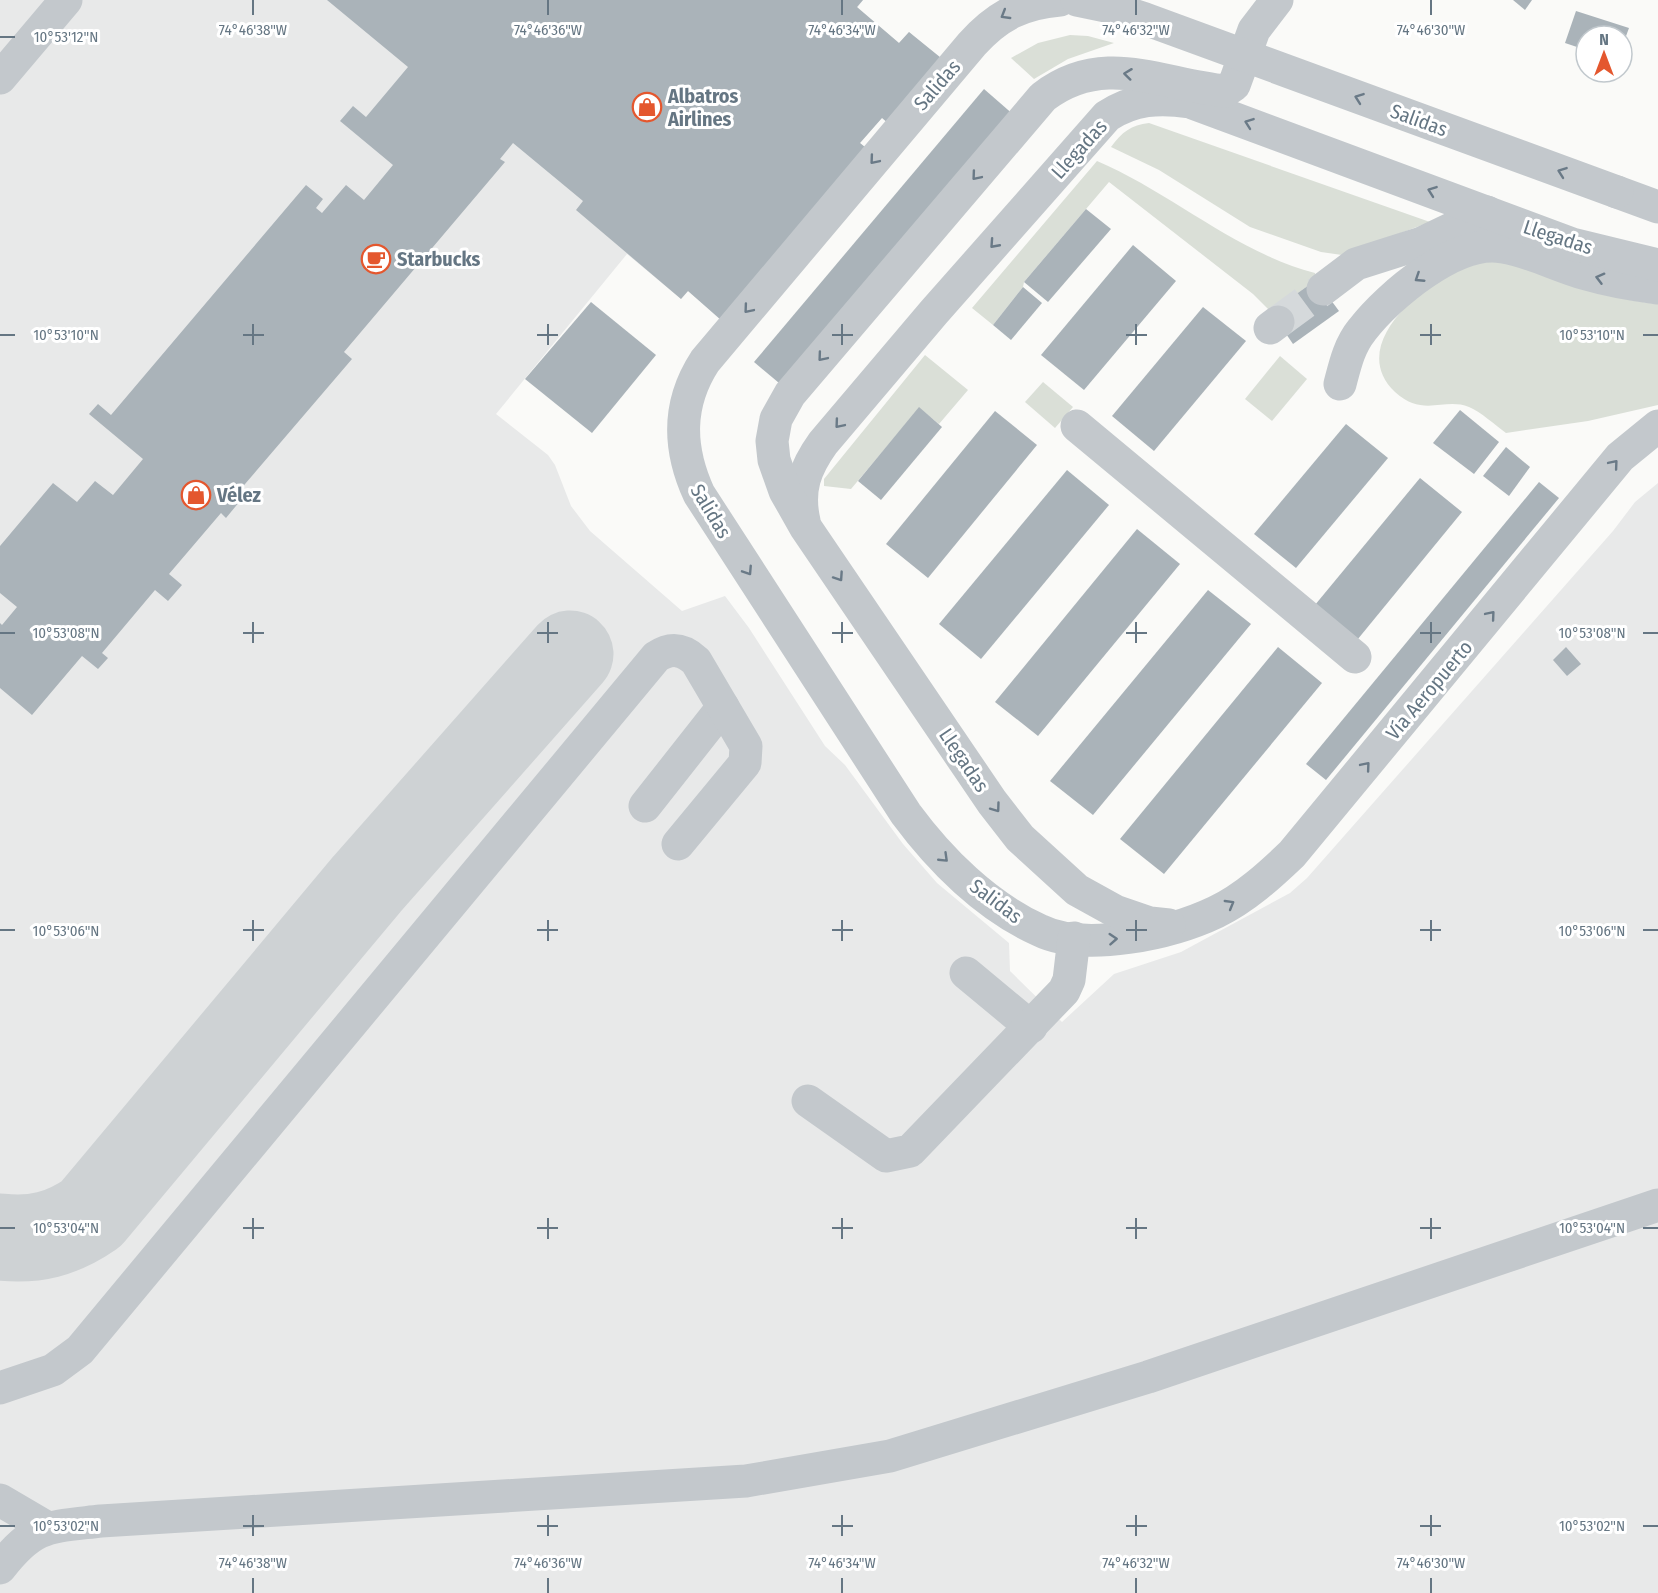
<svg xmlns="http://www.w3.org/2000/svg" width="1658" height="1593" viewBox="0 0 1658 1593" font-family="'Fira Sans Condensed',sans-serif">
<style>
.built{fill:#e8e9e9}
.green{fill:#dadfd7}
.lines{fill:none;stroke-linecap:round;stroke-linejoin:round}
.taxiway{stroke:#ced2d4;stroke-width:87}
.building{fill:#aab3b9}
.minor-tunnel{stroke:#d5d9db;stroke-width:33;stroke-dasharray:33 16;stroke-linecap:butt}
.minor{stroke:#c3c8cc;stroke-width:33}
.minor-bridge{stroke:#c3c8cc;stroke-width:33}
.oneway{stroke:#6a7a87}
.ticks{fill:none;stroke:#657683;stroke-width:2}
.labels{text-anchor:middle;stroke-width:6;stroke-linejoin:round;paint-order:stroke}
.street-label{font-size:20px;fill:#657683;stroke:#fff}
.poi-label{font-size:20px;font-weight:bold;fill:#657683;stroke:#fff;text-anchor:start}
.ticks-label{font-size:15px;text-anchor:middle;fill:#657683;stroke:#fff;stroke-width:6;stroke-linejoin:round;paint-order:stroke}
</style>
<rect width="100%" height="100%" fill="#fafaf8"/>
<!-- built -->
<path class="built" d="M0,0H863L857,8L899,43L909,32L936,55L860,143L871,152L708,308L688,291L681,299L627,254L496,414L548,455L555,465L571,506L590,531L682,611L725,596L749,628L825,746L845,765L903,844L937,883L1009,943L1010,971L1062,1022L1114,974L1181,952L1290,893L1307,878L1613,531L1635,502L1658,483V1593H0Z"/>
<!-- green -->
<g class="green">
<path d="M1070,35L1088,36L1114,43L1068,59L1034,79L1011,58L1038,43Z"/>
<path d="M1149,123L1430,222L1342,255L1321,252L1250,227L1159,170L1111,147C1122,132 1131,125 1149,123Z"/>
<path d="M1097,161C1172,193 1235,252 1315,273L1316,280L1271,312L1253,294L1109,182L1024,282L1023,287L993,325L972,308Z"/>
<path d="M1511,259C1561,281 1603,298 1658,304V405L1588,421L1506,433C1495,425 1481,412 1469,407C1444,397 1423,418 1395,392C1349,348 1414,292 1454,271C1472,262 1491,260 1511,259Z"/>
<path d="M925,355L968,390L939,424L919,408L851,489L824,486V479Z"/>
<path d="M1280,356L1307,379L1272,421L1245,399Z"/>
<path d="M1043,382L1073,407L1055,428L1025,402Z"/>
</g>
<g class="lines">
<!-- taxiway -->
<path class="taxiway" d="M0,1237C35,1241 62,1234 91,1214L367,884L570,654"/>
</g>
<!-- building -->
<g class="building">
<path d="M327,0H863L857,7L899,43L909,32L951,66L897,131L882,118L860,143L871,152L730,328L688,291L681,299L576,210L583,201L513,143L500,159L505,162L344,352L352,359L239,491L245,495L226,518L221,513L169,574L182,585L168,601L155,590L102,653L108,658L98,669L82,656L32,715L0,688V623L2,625L17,607L0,593V546L53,483L77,502L95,481L113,495L143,459L89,414L98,404L111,415L306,185L323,199L316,208L322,213L346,185L364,200L393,165L340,121L353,106L366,117L408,67Z"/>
<path d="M1513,0H1532L1525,10Z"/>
<path d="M1576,11L1629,28L1622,47V36H1586V50L1565,43Z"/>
<path d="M984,89L1015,116L785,388L754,362Z"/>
<path d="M1086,209L1111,229L1048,302L1024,282Z"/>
<path d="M1133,245L1176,281L1084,390L1041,355Z"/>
<path d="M1316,280L1339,311L1293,344L1271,312Z"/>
<path d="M1023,287L1042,303L1011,340L993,325Z"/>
<path d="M591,302L656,355L592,433L525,379Z"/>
<path d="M1203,307L1246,341L1154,451L1112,416Z"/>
<path d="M919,407L942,427L881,500L858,481Z"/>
<path d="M1460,410L1499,442L1474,474L1433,443Z"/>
<path d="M995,411L1037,445L928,578L886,544Z"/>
<path d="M1346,424L1388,458L1296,568L1254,534Z"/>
<path d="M1506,447L1530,467L1509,496L1483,476Z"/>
<path d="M1067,470L1109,505L981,659L939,624Z"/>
<path d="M1420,478L1462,512L1353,645L1310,611Z"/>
<path d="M1539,482L1559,498L1326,780L1306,764Z"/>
<path d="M1137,529L1180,564L1038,736L995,702Z"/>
<path d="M1208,590L1251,624L1093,815L1050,781Z"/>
<path d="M1278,647L1322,683L1164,874L1120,839Z"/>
<path d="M1566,647L1581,664L1567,676L1553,660Z"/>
</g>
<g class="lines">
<!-- minor-tunnel -->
<path class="minor-tunnel" d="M1278,322L1323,289"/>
<!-- minor -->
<g class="minor">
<path d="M1060,0C1022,3 997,16 972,44L705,361C677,404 678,448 699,494L906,814C940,860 986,906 1039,930C1085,953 1172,933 1216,912C1245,898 1270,875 1292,854L1620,457L1658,426"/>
<path d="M0,78L66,0"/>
<path d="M1617,192L1658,207"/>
<path d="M1323,289L1356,264L1422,243L1487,212"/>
<path d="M1270,328L1278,322"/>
<path d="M1340,384C1345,365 1349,346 1362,330C1389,295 1457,238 1503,247C1532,252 1558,266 1586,274C1610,281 1633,285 1658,288"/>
<path d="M1077,426L1355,657"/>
<path d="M804,521C797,490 805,468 823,443L934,312L1107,116C1133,99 1159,97 1190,102L1572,244L1658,265"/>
<path d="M645,806L723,707"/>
<path d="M1169,925L1150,923L1115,911L1077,890L1020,838L992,802L806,528L785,491L774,460L772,441L776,419L790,394L1043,97C1103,51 1159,84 1225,91L1234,85L1254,30L1277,0"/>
<path d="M966,973L1031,1027"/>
<path d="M808,1101L886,1156L910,1151L1064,991L1069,980L1074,938"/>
<path d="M0,1388L53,1370L80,1350L656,657C671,647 683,649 696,661L746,746L745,763L678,844"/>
<path d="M0,1500L46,1527"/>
<path d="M0,1568C34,1524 49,1527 101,1521L746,1481L890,1456L1148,1377L1658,1205"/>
</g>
<!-- minor-bridge -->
<path class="minor-bridge" d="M1077,0L1106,6L1145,19L1617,192"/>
</g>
<!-- one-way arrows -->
<defs><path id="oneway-chevron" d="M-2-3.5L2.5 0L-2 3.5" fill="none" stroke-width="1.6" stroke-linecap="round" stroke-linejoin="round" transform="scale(1.5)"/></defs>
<g class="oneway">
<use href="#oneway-chevron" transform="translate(1005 15) rotate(149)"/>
<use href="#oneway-chevron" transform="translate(1128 74) rotate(-173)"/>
<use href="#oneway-chevron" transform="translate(1359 98) rotate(-160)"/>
<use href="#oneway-chevron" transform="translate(1249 123) rotate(-160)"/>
<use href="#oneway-chevron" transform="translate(874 160) rotate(130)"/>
<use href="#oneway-chevron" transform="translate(1562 172) rotate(-160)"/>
<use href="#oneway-chevron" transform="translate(976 176) rotate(130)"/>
<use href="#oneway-chevron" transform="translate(1432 191) rotate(-160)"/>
<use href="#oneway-chevron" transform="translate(994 244) rotate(132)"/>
<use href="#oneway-chevron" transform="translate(1419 278) rotate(147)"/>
<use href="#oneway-chevron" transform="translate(1600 278) rotate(-165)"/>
<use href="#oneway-chevron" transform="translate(748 309) rotate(130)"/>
<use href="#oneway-chevron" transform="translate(822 357) rotate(130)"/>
<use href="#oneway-chevron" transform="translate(839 424) rotate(130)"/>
<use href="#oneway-chevron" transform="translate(1614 464) rotate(-50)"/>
<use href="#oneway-chevron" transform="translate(748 571) rotate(57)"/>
<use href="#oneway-chevron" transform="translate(839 577) rotate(56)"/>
<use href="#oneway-chevron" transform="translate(1491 615) rotate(-50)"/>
<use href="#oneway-chevron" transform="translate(1366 766) rotate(-50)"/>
<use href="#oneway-chevron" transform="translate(996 808) rotate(54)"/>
<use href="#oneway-chevron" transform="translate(944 858) rotate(44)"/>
<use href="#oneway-chevron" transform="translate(1230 904) rotate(-30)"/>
<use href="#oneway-chevron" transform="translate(1113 939) rotate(-4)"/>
</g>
<!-- ticks -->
<path class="ticks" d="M253,0V15M548,0V15M842,0V15M1136,0V15M1431,0V15M0,37H15M253,324V345M548,324V345M842,324V345M1136,324V345M1431,324V345M0,335H15M243,335H264M537,335H558M832,335H853M1126,335H1147M1420,335H1441M1643,335H1658M253,622V643M548,622V643M842,622V643M1136,622V643M1431,622V643M0,633H15M243,633H264M537,633H558M832,633H853M1126,633H1147M1420,633H1441M1643,633H1658M253,920V941M548,920V941M842,920V941M1136,920V941M1431,920V941M0,930H15M243,930H264M537,930H558M832,930H853M1126,930H1147M1420,930H1441M1643,930H1658M253,1218V1239M548,1218V1239M842,1218V1239M1136,1218V1239M1431,1218V1239M0,1228H15M243,1228H264M537,1228H558M832,1228H853M1126,1228H1147M1420,1228H1441M1643,1228H1658M253,1515V1536M548,1515V1536M842,1515V1536M1136,1515V1536M1431,1515V1536M0,1526H15M243,1526H264M537,1526H558M832,1526H853M1126,1526H1147M1420,1526H1441M1643,1526H1658M253,1578V1593M548,1578V1593M842,1578V1593M1136,1578V1593M1431,1578V1593"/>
<!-- icons -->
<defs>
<g id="shop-ring" transform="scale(1.5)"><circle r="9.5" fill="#fff" stroke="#e4572e" stroke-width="1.5"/><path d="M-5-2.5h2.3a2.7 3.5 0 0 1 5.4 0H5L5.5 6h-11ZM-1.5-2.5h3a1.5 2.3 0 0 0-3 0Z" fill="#e4572e"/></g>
<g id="cafe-ring" transform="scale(1.5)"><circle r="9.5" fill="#fff" stroke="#e4572e" stroke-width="1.5"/><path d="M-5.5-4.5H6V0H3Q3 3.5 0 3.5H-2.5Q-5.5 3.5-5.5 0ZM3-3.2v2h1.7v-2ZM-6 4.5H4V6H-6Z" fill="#e4572e"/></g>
</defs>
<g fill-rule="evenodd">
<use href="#shop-ring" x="647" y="107"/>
<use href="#cafe-ring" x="376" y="259"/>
<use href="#shop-ring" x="196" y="495"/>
</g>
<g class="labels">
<!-- street labels -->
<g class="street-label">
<text transform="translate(937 85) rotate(-49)" y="7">Salidas</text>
<text transform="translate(1419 120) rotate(20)" y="7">Salidas</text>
<text transform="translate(1079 149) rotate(-48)" y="7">Llegadas</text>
<text transform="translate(1558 237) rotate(18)" y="7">Llegadas</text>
<text transform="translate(711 511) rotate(59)" y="7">Salidas</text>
<text transform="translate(1429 690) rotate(-50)" y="7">Vía Aeropuerto</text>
<text transform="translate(964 760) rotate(56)" y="7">Llegadas</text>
<text transform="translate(996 901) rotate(37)" y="7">Salidas</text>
</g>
<!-- poi labels -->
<g class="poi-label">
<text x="668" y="103">Albatros<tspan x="668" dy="23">Airlines</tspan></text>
<text x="397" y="266">Starbucks</text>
<text x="217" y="502">Vélez</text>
</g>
</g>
<g class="ticks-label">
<text x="253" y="35">74°46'38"W</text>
<text x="548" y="35">74°46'36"W</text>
<text x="842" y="35">74°46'34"W</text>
<text x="1136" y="35">74°46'32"W</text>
<text x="1431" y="35">74°46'30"W</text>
<text x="66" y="42">10°53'12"N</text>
<text x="66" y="340">10°53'10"N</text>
<text x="1592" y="340">10°53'10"N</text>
<text x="66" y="638">10°53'08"N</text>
<text x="1592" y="638">10°53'08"N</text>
<text x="66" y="936">10°53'06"N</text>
<text x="1592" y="936">10°53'06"N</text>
<text x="66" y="1233">10°53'04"N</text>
<text x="1592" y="1233">10°53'04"N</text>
<text x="66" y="1531">10°53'02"N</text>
<text x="1592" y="1531">10°53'02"N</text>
<text x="253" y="1568">74°46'38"W</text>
<text x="548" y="1568">74°46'36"W</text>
<text x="842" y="1568">74°46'34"W</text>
<text x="1136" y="1568">74°46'32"W</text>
<text x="1431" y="1568">74°46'30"W</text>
</g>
<!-- north arrow -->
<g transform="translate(1604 54)"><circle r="28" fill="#ffffff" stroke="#c1c8cd" stroke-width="1.5"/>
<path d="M0-4.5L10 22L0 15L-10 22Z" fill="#e4572e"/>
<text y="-9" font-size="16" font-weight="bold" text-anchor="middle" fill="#657683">N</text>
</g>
</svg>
